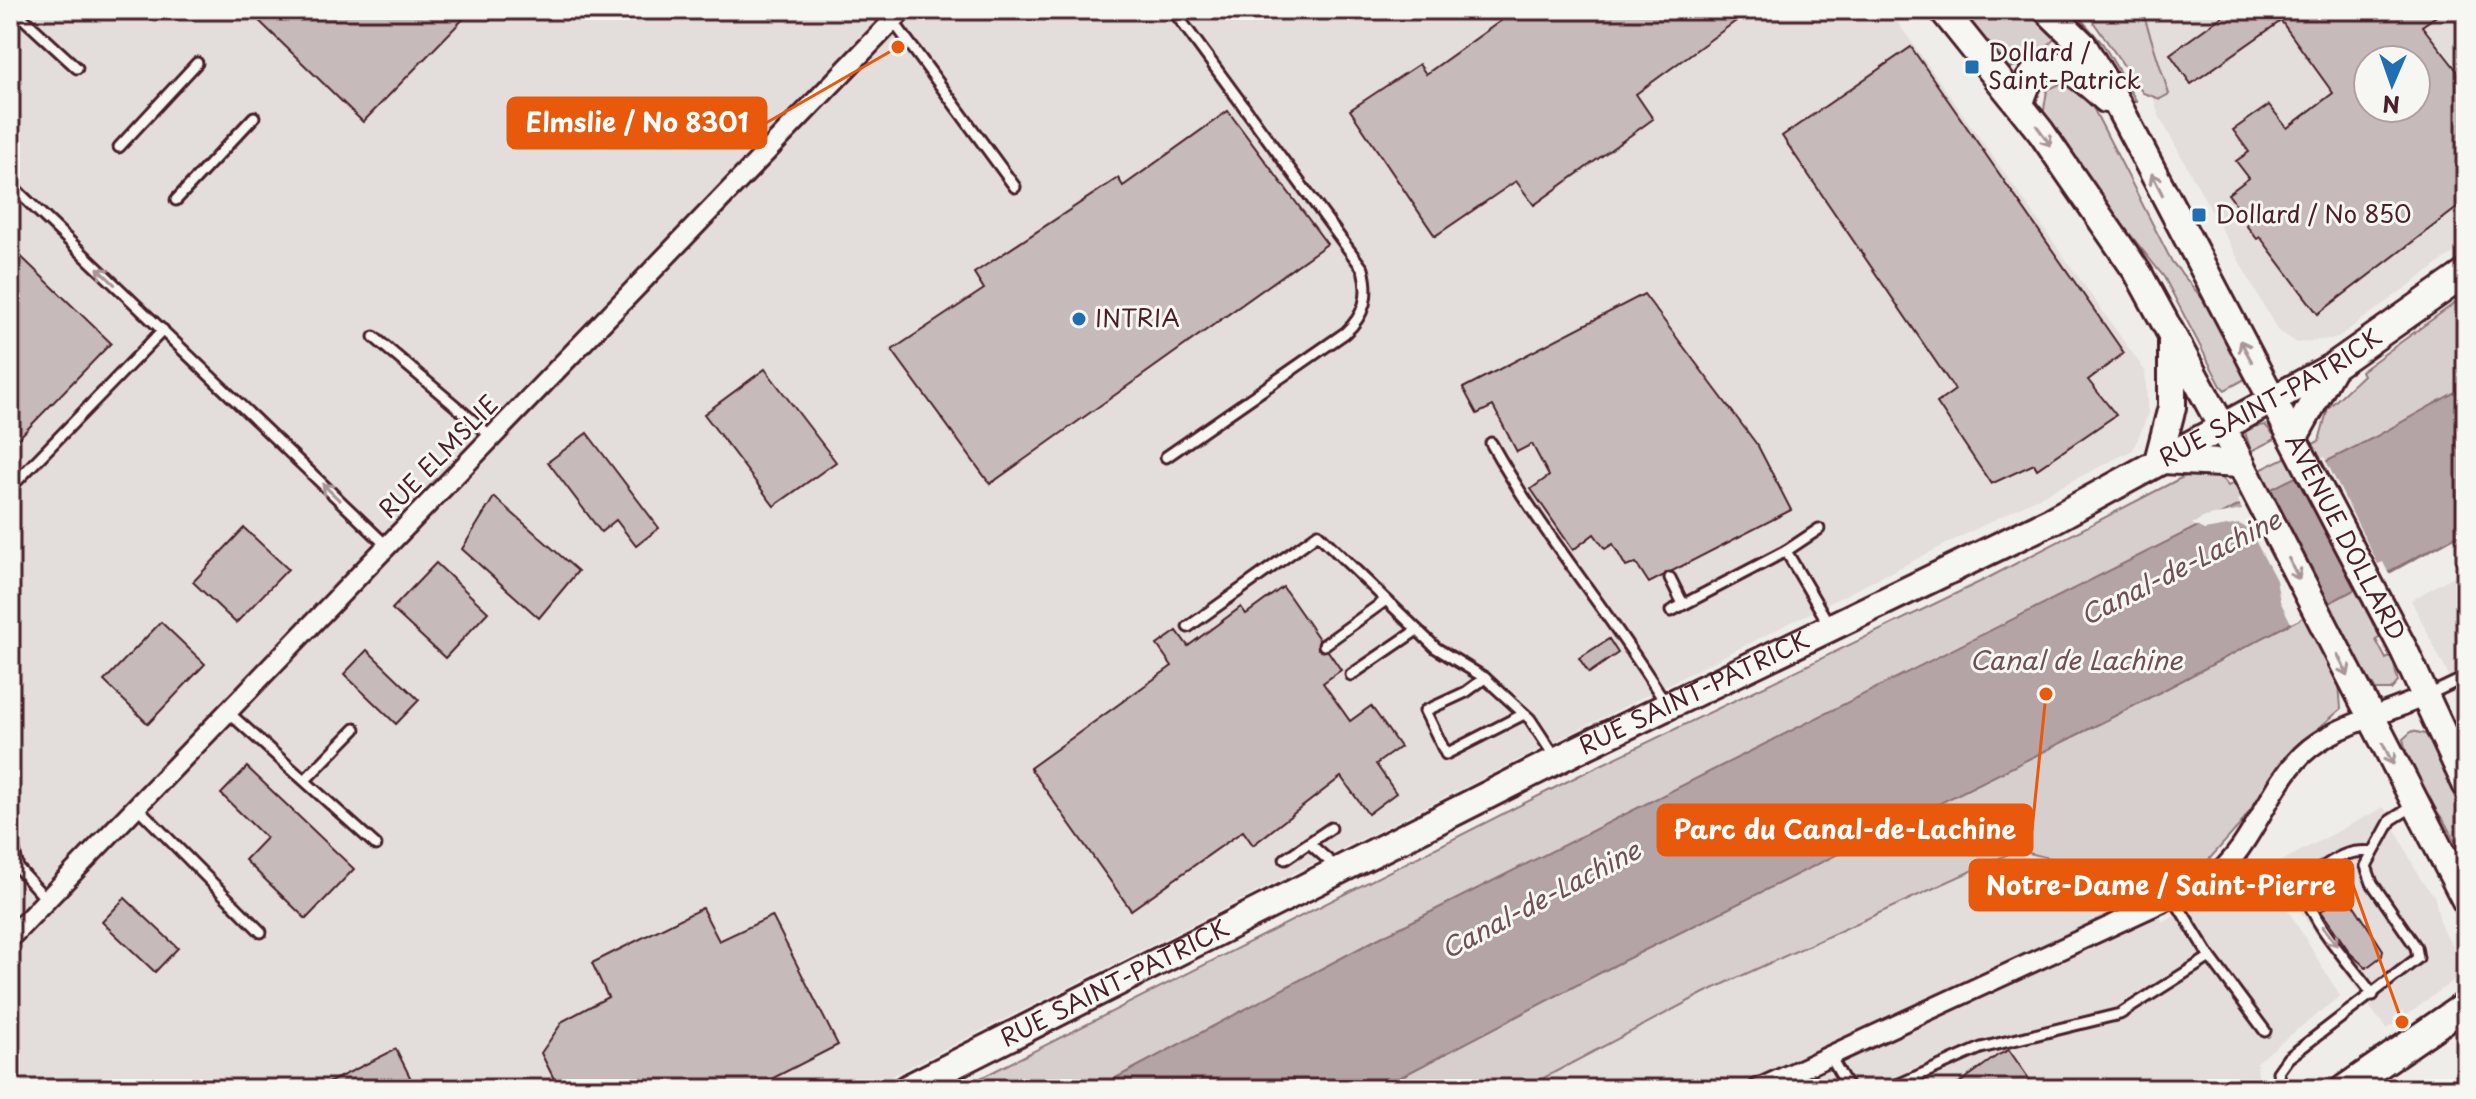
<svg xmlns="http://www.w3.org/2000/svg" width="2476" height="1099" viewBox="0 0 2476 1099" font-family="'Playpen Sans',sans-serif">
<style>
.built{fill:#e3dedc;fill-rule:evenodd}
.green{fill:#d7cfce;stroke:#90777c;stroke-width:2}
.water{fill:#b4a4a5;stroke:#8a6f74;stroke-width:2}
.pier{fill:#efedea}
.building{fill:#c6babb;stroke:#4a1f2b;stroke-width:2;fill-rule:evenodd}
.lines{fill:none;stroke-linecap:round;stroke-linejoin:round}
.service-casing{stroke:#4a1f2b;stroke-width:15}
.minor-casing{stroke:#4a1f2b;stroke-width:24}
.secondary-casing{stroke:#4a1f2b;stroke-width:32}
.service{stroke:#f6f6f2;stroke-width:9}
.minor{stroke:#f6f6f2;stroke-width:18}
.secondary{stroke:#f6f6f2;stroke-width:26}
.oneway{stroke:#a99598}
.poi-dot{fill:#1f6fb2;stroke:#f6f6f2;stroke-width:3}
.labels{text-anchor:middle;stroke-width:6;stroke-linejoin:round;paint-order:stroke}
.poi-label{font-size:24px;fill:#4a1f2b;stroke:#f6f6f2;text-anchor:start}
.street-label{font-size:24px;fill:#4a1f2b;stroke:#f6f6f2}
.water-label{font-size:26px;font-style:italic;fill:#6f4e56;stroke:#f6f6f2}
.leader{fill:none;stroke:#e8590c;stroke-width:3}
.callout-dot{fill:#e8590c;stroke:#f6f6f2;stroke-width:3}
.callout{fill:#e8590c;stroke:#e8590c;stroke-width:3}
.callout-label{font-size:26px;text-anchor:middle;font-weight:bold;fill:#fff}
</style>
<rect width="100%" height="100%" fill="#efedea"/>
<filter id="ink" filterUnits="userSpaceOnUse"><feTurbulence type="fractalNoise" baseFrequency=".0125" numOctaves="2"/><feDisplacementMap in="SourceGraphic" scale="16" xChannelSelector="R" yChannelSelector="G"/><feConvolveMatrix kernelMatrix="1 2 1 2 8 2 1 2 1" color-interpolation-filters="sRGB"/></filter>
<g filter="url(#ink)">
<!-- built -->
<g class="built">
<path d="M10,10H1889L2145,371L2148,415L2133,450L866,1089H10Z"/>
<path d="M2135,10H2466V244L2337,338L2297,343L2277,330L2159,116L2141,53ZM2368,60H2416V108H2368Z"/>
<path d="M2466,569V711L2411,600Z"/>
<path d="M2384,807L2421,880L2434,895L2442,929L2453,946L2454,972L2458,977L2406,1016L2402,1011L2393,1018L2396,1023L2386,1029L2268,868Z"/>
<path d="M2018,850L2142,881L2163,922L2264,870L2340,996L2257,1062L2259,1089H1523L1704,993Z"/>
</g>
<!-- green -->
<g class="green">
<path d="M1956,10C1982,10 2048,3 2054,39C2049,46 2017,68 2008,68Z"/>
<path d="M2067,10H2073L2103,44L2137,102H2132L2098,44Z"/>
<path d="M2085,10H2142L2169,94L2160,99L2143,93Z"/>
<path d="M2064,82L2084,90L2172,262L2211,309L2245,379L2225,390L2221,386L2164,277L2094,189L2043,116L2047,90Z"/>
<path d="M2466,295V531L2356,591L2380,637L2376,640L2386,659L2392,656L2398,682L2391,690H2376L2350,651L2305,616L2339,683L2341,709L2290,753L2239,826L2196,874L2168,871L2142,881L2017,850L1704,993L1523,1089H959L1578,776L1988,578L2179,479C2196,471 2215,467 2228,486L2319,441L2328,408L2363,375L2361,371Z"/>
<path d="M2265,425L2277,438L2251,451L2245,432L2251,427Z"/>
<path d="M2412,731L2425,734L2431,740C2454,780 2466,815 2466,862L2444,821L2419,787L2410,768L2403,739Z"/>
</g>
<!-- water -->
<path class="water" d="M2466,386V531L2107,720L1621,962L1378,1089H1095L1377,939L2375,437Z"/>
<!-- pier -->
<g class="pier">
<path d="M2324,457L2378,564L2383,562L2390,576L2356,592L2297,472Z"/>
<path d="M2267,486L2319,588L2322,586L2329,600L2328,605L2291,623L2280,601L2276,580L2249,529L2239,524L2204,530L2192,524L2205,517L2242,510L2238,500Z"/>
</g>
<!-- building -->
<g class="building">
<path d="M248,10H472L363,122Z"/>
<path d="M1516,10H1751L1636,94L1653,119L1534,205L1516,181L1435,236L1350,110L1419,64L1426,74Z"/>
<path d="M2231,10H2445L2422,26L2466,82V201L2318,314L2260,237L2257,239L2246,225L2249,222L2228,194L2249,178L2236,161L2249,152L2233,130L2269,105L2287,128L2333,93L2281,21L2191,84L2170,54ZM2368,60H2416V108H2368Z"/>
<path d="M1911,47L2124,353L2088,380L2116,415L2037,469L2034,464L1991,484L1937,403L1955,390L1782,136Z"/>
<path d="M1228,111L1327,244L990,484L892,350L984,289L974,273L1118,178L1123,186Z"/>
<path d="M10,246L111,343L10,447Z"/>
<path d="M1644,294L1758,446L1791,510L1649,583L1636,563L1626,567L1613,544L1605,549L1594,534L1573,550L1531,489L1549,476L1532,444L1517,452L1493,406L1477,414L1463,388Z"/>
<path d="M765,369L836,462L774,506L704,414Z"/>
<path d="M587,433L659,528L636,546L616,520L601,532L548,462Z"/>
<path d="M494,497L578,571L539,618L462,549Z"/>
<path d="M244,528L288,569L236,623L193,582Z"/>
<path d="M436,563L488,612L445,658L392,609Z"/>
<path d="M1283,587L1319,639L1318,649L1328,651L1341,670L1323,683L1350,721L1371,706L1400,747L1376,764L1396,793L1368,814L1341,777L1253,845L1243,831L1131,910L1030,768L1172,666L1157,645L1177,631L1188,646L1241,607L1246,614Z"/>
<path d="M161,622L205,664L148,724L104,681Z"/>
<path d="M1609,639L1618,653L1589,673L1579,658Z"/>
<path d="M367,650L419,700L396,724L344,674Z"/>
<path d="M247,767L354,869L306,919L245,860L266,838L221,794Z"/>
<path d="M2346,893L2383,950L2382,956L2366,968L2351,954L2321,911Z"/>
<path d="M125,898L178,948L155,972L102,922Z"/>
<path d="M702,908L719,941L772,916L838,1045L752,1089H559L541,1053L563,1021L608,997L592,963Z"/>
<path d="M396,1049L416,1089H316Z"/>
<path d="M2009,1050L2036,1089H1951L1998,1055Z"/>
</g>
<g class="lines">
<!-- service casing -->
<g class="service-casing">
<g id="service">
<path d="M14,10L77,68"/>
<path d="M893,21L1015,187"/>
<path d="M119,147L197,63"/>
<path d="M10,184L387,546"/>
<path d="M176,200L254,117"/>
<path d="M374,337L492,437"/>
<path d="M1491,443C1542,535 1612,614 1666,704"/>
<path d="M1166,457L1345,333C1365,315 1370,295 1363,269L1173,10"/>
<path d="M10,488L163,330"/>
<path d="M1786,551L1819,529"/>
<path d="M1670,578L1683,604"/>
<path d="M1671,611L1786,551L1830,626"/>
<path d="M1188,627L1318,534L1436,648L1485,678"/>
<path d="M1324,645L1386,600"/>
<path d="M2466,651V655"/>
<path d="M1351,675L1417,630"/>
<path d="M2428,695L2466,677"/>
<path d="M228,712L376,845"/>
<path d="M1524,714L1446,754L1425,711L1466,692L1485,678L1530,719L1555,757"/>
<path d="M306,779L355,729"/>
<path d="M137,807L261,932"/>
<path d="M10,833L18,868L47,900"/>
<path d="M1309,843L1336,867"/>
<path d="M2371,852C2352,850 2341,855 2325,866C2316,872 2308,879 2307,890C2304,915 2358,973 2373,995"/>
<path d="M1285,859L1331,828"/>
<path d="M2174,899L2210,957"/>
<path d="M1830,1056L1849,1089"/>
<path d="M1888,1089L1981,1048L2120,1014L2210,957L2265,1031"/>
<path d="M2283,1089L2278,1072L2288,1058L2418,958L2416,947L2372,883L2366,866L2391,820L2415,805"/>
</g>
</g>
<!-- minor casing -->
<g class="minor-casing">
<g id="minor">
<path d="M10,938L903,10"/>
<path d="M1758,1089L2210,880C2253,848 2265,792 2302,755C2334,724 2386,715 2425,696"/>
</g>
</g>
<!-- secondary casing -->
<g class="secondary-casing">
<g id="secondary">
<path d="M1943,10L2041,132L2138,273L2221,425L2466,901"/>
<path id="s1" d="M2047,10L2082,44L2113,96L2404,650L2466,784"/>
<path d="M2020,104C2037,40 2073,68 2106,99"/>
<path d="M2294,437L2333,367"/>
<path d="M2162,460L2241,464"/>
<path d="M2158,461L2172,407V341"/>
<path id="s2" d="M906,1089L1583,747L2051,521L2334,366L2466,273"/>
<path d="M2344,1089L2466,1005"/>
</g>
</g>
<!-- service -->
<use href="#service" class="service"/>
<!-- minor -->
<use href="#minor" class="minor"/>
<!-- secondary -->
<use href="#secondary" class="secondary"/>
</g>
<!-- one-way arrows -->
<defs><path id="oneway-shaft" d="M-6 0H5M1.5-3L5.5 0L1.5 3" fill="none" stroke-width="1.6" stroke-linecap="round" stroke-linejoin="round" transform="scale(2)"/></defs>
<g class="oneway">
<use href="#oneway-shaft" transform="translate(2044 136) rotate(54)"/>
<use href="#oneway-shaft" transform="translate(2157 184) rotate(-117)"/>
<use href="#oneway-shaft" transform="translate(106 276) rotate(-136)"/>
<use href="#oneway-shaft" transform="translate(2246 351) rotate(-118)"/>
<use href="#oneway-shaft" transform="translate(331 492) rotate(-136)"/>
<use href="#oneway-shaft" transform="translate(2294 569) rotate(63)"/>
<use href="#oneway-shaft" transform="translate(2343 665) rotate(63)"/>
<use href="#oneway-shaft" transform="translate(2388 754) rotate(63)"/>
<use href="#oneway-shaft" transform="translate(2330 936) rotate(53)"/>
</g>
</g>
<!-- markers -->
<g class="poi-dot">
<rect x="1964" y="59" width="16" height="16" rx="4"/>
<rect x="2191" y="207" width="16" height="16" rx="4"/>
<circle cx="1079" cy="319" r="8"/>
</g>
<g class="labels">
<!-- poi labels -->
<g class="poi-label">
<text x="1988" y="61">Dollard /<tspan x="1988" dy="28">Saint-Patrick</tspan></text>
<text x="2215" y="223">Dollard / No 850</text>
<text x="1095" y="327">INTRIA</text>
</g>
<!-- street labels -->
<g class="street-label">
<text dy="8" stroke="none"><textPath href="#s2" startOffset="1530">RUE SAINT-PATRICK</textPath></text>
<text transform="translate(439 457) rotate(-46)" y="8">RUE ELMSLIE</text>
<text dy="8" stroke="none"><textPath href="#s1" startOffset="608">AVENUE DOLLARD</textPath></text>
<text dy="8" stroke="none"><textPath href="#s2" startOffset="882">RUE SAINT-PATRICK</textPath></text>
<text dy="8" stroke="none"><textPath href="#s2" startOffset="234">RUE SAINT-PATRICK</textPath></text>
</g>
<!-- water labels -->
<g class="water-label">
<text transform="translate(2181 568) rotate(-27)" y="9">Canal-de-Lachine</text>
<text x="2076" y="670">Canal de Lachine</text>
<text transform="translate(1541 900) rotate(-28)" y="9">Canal-de-Lachine</text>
</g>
</g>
<!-- callouts -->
<path class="leader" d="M898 47L766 123M2046 694L2032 830M2402 1022L2353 885"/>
<g class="callout-dot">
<circle cx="898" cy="47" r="8"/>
<circle cx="2046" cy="694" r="8"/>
<circle cx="2402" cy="1022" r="8"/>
</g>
<g class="callout">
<rect x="508" y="98" width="258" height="50" rx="8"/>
<rect x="1658" y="805" width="374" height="50" rx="8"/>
<rect x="1970" y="860" width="383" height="50" rx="8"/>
</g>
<g class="callout-label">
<text x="637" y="132">Elmslie / No 8301</text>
<text x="1845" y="839">Parc du Canal-de-Lachine</text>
<text x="2161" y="895">Notre-Dame / Saint-Pierre</text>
</g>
<!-- margin -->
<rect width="2476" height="1099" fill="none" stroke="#f6f6f2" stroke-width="40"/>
<rect x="20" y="20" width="2436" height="1059" fill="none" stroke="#4a1f2b" stroke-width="3" filter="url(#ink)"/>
<!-- north arrow -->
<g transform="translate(2392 84) rotate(182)"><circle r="38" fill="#f6f6f2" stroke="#b1a0a2" stroke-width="2"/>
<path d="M0-6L14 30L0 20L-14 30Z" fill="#1f6fb2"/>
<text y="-12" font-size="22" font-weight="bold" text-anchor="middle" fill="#4a1f2b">N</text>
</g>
</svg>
